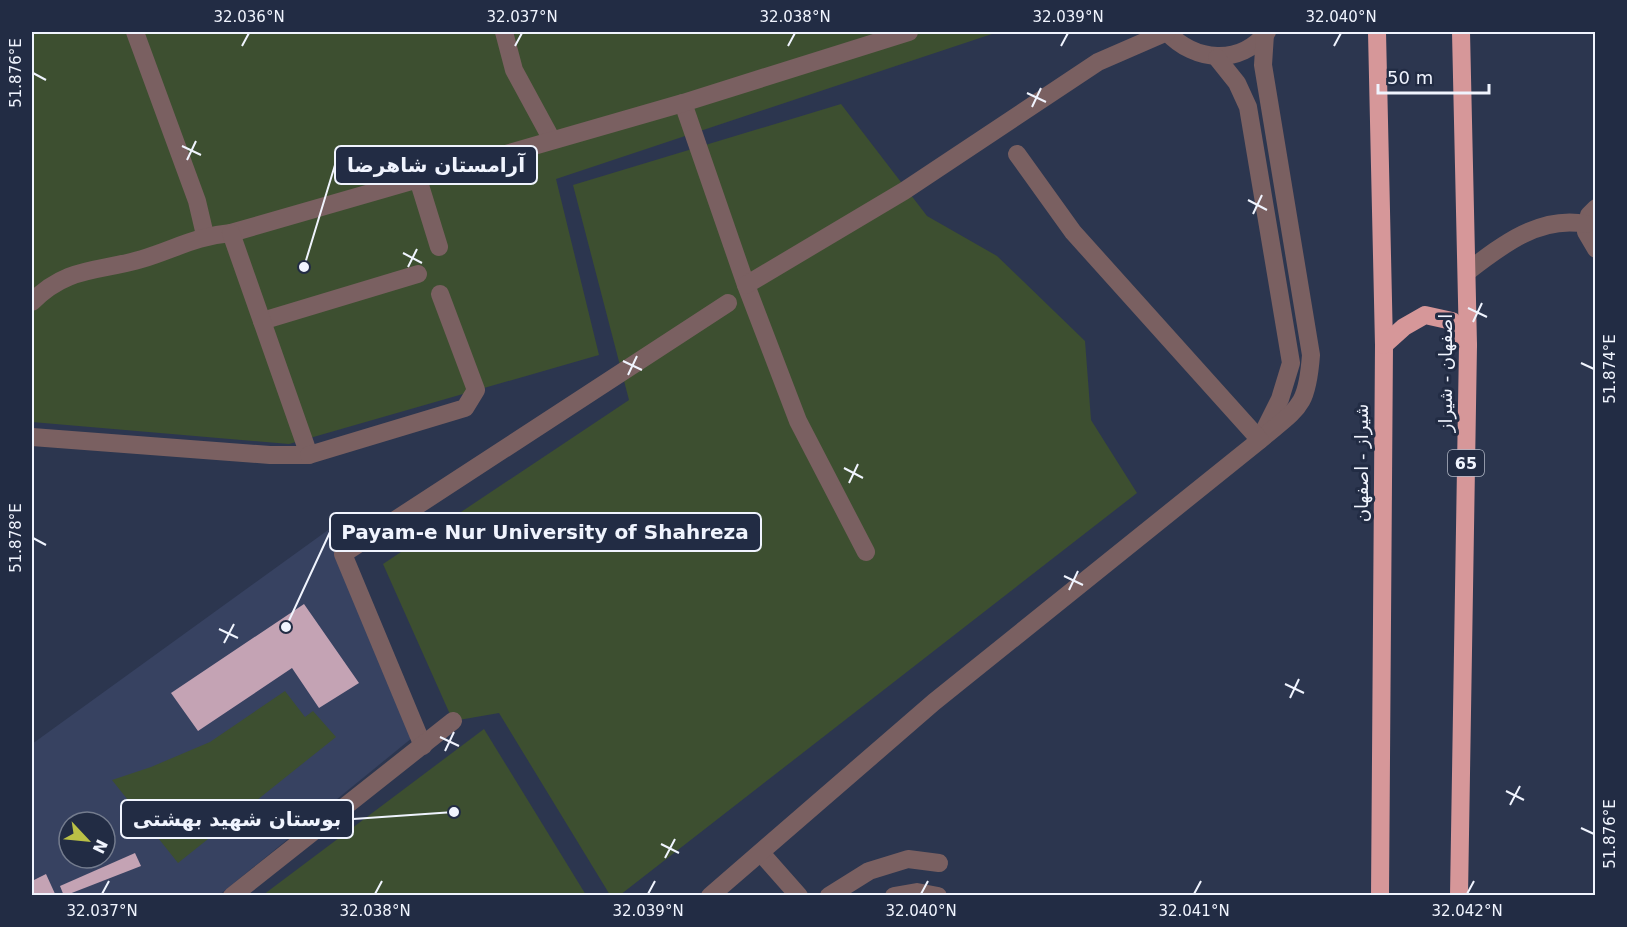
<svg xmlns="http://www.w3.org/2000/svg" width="1627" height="927" viewBox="0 0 1627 927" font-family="'DejaVu Sans','Noto Naskh Arabic',sans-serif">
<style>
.built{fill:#374261;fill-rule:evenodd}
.green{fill:#3d4f30}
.building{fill:#c4a3b4}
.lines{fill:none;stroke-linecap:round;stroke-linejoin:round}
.minor{stroke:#7a6061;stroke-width:18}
.highway{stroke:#d69799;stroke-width:18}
.ticks{fill:none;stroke:#f0f4fe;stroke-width:2}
.labels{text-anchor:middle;stroke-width:6;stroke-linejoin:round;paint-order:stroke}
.shield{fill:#222c44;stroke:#b2b8c6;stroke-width:1.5}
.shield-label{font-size:16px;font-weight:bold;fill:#f0f4fe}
.street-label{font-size:18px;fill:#f0f4fe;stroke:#222c44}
.leader{fill:none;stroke:#f0f4fe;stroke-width:2}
.callout-dot{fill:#f0f4fe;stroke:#222c44;stroke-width:2}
.callout{fill:#222c44;stroke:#f0f4fe;stroke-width:2}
.callout-label{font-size:20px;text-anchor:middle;font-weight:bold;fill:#f0f4fe}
.neatline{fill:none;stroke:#f0f4fe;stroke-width:2}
.ticks-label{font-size:15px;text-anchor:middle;fill:#f0f4fe}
</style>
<rect width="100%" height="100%" fill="#2c364f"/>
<!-- built -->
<path class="built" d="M335,525L423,729L218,896L32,895V744ZM69,822H105V858H69Z"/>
<!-- green -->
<g class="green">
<path d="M32,32H998L556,179L599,355L289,444L32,422Z"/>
<path d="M841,104L927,216L997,256L1085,341L1091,420L1137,493L620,895H610L499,713L453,721L383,564L629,400L573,185Z"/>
<path d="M285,691L305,717L313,711L336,737L178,863L112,780L151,767L210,742Z"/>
<path d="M484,729L586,895H263Z"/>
</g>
<!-- building -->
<g class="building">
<path d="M304,604L359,683L319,708L292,668L198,731L171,693Z"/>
<path d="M135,853L141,866L64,896L60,886Z"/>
<path d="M46,874L56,896H32V881Z"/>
</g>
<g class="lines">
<!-- minor -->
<g class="minor">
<path d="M135,32L197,201L205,235"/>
<path d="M504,32L514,70L552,140"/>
<path d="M1167,32C1195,62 1240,66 1267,32"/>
<path d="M1217,58L1237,83L1248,107L1291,363L1280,399L1263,433"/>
<path d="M683,103L746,285L798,421L866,552"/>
<path d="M418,179L439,247"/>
<path d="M1596,208L1589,215L1586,232L1596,249"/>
<path d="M1467,272C1502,245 1540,215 1586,224"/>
<path d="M746,285L904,191L1098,62L1167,32"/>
<path d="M32,302C67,266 99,272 142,259C175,249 196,236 231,233L683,103L909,32"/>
<path d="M262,321L418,274"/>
<path d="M32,437L270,455H309L231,233"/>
<path d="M1260,440C1299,407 1307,408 1311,355L1263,65L1265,34"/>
<path d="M309,455L465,408L476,390L440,294"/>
<path d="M423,746L343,554L728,303"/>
<path d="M761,853L799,896"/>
<path d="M232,896L453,721"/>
<path d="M710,896L934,702L1260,440L1073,232L1017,154"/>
<path d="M829,896L869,871L908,859L939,863"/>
<path d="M894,896L917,892L938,896"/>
</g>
<!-- highway -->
<g class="highway">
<path d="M1377,32L1384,345L1380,896"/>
<path d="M1384,345L1404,327L1425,315L1452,321L1468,345"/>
<path d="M1459,896L1468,345L1461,32"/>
</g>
</g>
<!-- ticks -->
<path class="ticks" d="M242,46L249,33M515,46L522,33M788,46L795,33M1061,46L1068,33M1334,46L1341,33M33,73L46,80M1027,93L1046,102M1032,107L1041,88M182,146L201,155M187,160L196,141M1248,200L1267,210M1253,214L1262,195M403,253L422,263M408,267L417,249M1468,308L1487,317M1473,322L1482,303M623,361L642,370M1581,363L1594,369M628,375L637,356M844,468L863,478M849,483L858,464M33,538L46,545M1064,576L1083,585M1069,590L1078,571M219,629L238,638M224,643L234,624M1285,684L1304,693M1290,698L1299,679M440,737L459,746M445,751L454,732M1506,791L1524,800M1510,805L1520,786M1581,828L1594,834M661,844L679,853M665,858L675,839M102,894L109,881M375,894L382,881M648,894L655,881M921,894L928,881M1194,894L1201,881M1467,894L1474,881"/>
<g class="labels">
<!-- shield labels -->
<rect class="shield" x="1448" y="450" width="36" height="26" rx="4.5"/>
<g class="shield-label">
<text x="1466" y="469">65</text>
</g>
<!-- street labels -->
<g class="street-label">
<text transform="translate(1446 373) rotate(-90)" y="6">اصفهان - شیراز</text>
<text transform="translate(1362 463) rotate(-90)" y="6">شیراز - اصفهان</text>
</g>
</g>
<!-- callouts -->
<path class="leader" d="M304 267L335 165M286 627L330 532M454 812L353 819"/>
<g class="callout-dot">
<circle cx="304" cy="267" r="6"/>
<circle cx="286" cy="627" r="6"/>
<circle cx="454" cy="812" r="6"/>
</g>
<g class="callout">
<rect x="335" y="146" width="202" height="38" rx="6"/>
<rect x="330" y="513" width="431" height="38" rx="6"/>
<rect x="121" y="800" width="232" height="38" rx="6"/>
</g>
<g class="callout-label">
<text x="436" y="172">آرامستان شاهرضا</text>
<text x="545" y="539">Payam-e Nur University of Shahreza</text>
<text x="237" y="826">بوستان شهید بهشتی</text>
</g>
<!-- border -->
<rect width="1627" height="927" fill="none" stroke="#222c44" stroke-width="66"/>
<!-- north arrow -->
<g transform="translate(87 840) rotate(116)"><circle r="28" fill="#222c44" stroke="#747c8e" stroke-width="1.5"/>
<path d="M0-4.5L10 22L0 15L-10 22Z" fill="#bac046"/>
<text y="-9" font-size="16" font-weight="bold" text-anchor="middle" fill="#f0f4fe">N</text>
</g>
<!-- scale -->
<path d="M1378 84v9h111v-9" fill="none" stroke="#f0f4fe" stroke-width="3"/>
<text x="1387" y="84" font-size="18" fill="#f0f4fe" stroke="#222c44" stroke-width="4.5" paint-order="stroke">50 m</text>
<rect x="33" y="33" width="1561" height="861" class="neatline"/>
<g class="ticks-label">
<text x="249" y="22">32.036°N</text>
<text x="522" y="22">32.037°N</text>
<text x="795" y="22">32.038°N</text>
<text x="1068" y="22">32.039°N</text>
<text x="1341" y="22">32.040°N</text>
<text transform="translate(16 73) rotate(-90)" y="5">51.876°E</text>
<text transform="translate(1610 369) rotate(-90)" y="5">51.874°E</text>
<text transform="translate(16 538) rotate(-90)" y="5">51.878°E</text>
<text transform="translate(1610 834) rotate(-90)" y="5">51.876°E</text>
<text x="102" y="916">32.037°N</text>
<text x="375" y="916">32.038°N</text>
<text x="648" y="916">32.039°N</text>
<text x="921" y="916">32.040°N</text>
<text x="1194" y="916">32.041°N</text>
<text x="1467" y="916">32.042°N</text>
</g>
</svg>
